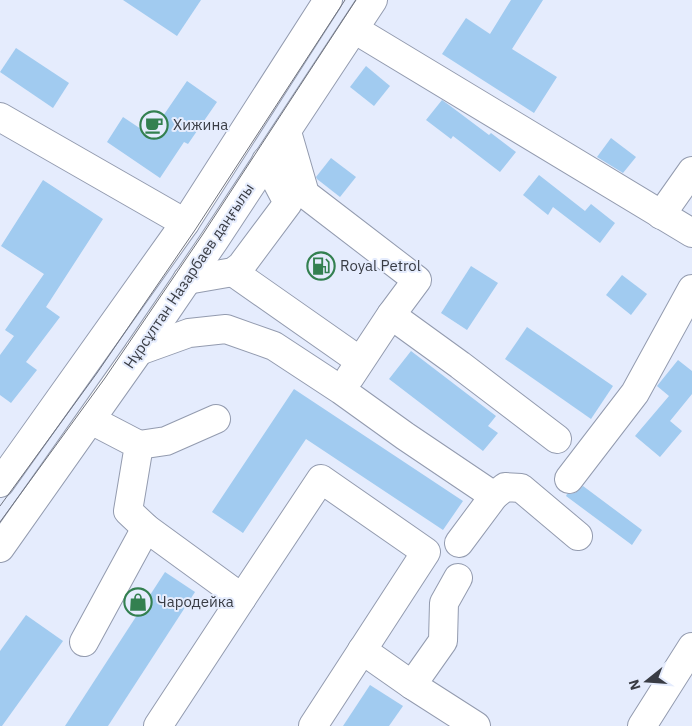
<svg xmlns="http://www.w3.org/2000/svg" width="692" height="726" viewBox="0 0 692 726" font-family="'IBM Plex Sans',sans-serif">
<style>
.building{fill:#a1cbf0}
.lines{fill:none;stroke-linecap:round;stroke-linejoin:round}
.minor-casing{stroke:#939baf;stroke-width:30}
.major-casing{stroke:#939baf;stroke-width:30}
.minor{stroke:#fff;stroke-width:28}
.major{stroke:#fff;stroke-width:28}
.tram{stroke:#6f737e;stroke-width:1}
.labels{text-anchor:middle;stroke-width:4;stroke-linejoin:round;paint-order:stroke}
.poi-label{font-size:15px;fill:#393c44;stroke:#e5ecfd;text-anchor:start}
.street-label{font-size:15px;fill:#393c44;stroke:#e5ecfd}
</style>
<rect width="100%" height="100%" fill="#e5ecfd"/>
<!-- building -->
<g class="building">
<path d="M123,0H201L177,36Z"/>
<path d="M511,0H543L512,49L557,77L534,113L442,54L466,18L490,34Z"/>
<path d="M16,48L69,83L53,108L0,72Z"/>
<path d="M366,66L390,86L374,106L350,87Z"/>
<path d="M187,81L217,102L188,144L184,142L160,178L107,142L123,117L150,135Z"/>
<path d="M442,100L449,105L489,135L491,133L516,152L500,172L453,136L451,139L426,120Z"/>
<path d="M611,138L636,157L623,173L597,157Z"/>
<path d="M331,158L356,177L340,197L317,179L316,177Z"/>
<path d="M539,175L585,211L591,204L615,223L600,243L553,207L548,215L523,195Z"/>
<path d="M43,180L103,219L46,307L60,317L26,362L37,370L11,403L0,395V355L14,336L5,330L44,274L1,246Z"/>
<path d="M471,266L498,283L467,330L441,313Z"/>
<path d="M622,275L647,294L631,315L606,295Z"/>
<path d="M527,327L613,386L591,419L505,359Z"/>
<path d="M411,351L496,416L488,426L498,433L483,451L389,379Z"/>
<path d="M678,360L692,371V394L670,421L682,431L660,457L635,436L669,396L657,386Z"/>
<path d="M294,389L463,501L443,530L306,439L243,533L212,512Z"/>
<path d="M583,486L642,530L632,545L566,496L567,494L575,493Z"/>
<path d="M165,572L195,592L108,726H65Z"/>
<path d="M26,615L63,641L2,726H0V651Z"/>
<path d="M370,685L403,706L389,726H343Z"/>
</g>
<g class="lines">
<!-- minor casing -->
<g class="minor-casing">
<g id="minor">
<path d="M354,29L692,233"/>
<path d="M0,117L185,223"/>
<path d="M287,132L305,194L417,280L391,315L460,365L557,439"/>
<path d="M661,215L692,171"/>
<path d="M233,272L360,361"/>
<path d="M187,280L233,272L241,266L288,203L266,161"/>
<path d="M139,351L189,333L226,329L274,346L341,390L405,436L494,496L459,543"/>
<path d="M350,377L391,315"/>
<path d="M91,420L139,445L128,511L146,528L242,598L321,479L426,552L313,726"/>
<path d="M139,445L166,441L216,419"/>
<path d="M569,479L635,393L692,289"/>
<path d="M494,496L505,487L521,488L578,536"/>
<path d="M458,578L444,603L443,641L412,685L476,726"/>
<path d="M84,642L146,528"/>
<path d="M362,650L412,685"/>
<path d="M158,726L242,598"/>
<path d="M642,726L692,647"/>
</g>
</g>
<!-- major casing -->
<g class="major-casing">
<g id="major">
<path d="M0,483L185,223L328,0"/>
<path d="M0,548L139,351L214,241L373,0"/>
</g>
</g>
<!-- minor -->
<use href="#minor" class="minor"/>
<!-- major -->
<use href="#major" class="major"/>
<!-- tram -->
<g class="tram">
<path d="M0,506L97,373L195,230L345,0"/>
<path d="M0,522L105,378L203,234L356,0"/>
</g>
</g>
<!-- icons -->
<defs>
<g id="cafe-ring" transform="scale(1.4375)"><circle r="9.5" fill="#e5ecfd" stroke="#338050" stroke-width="1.5"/><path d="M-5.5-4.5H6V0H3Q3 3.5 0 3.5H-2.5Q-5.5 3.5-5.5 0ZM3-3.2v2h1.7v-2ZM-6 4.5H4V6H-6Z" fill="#338050"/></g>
<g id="fuel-ring" transform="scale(1.4375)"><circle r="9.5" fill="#e5ecfd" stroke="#338050" stroke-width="1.5"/><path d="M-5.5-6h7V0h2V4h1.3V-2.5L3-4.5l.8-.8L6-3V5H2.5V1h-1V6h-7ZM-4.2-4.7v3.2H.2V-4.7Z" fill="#338050"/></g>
<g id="shop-ring" transform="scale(1.4375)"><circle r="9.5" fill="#e5ecfd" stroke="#338050" stroke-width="1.5"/><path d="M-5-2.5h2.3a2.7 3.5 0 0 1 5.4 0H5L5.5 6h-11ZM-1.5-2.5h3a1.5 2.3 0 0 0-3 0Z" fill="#338050"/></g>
</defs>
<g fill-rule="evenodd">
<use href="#cafe-ring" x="154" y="125"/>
<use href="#fuel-ring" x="321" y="266"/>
<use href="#shop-ring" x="138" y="602"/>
</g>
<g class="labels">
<!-- poi labels -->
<g class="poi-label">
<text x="173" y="130">Хижина</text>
<text x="340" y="271">Royal Petrol</text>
<text x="157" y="607">Чародейка</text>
</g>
<!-- street labels -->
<g class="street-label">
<text transform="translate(189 276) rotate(-56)" y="5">Нұрсұлтан Назарбаев даңғылы</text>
</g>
</g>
<!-- north arrow -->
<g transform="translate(647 681) rotate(253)" stroke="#e5ecfd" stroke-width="4" paint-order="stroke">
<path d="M0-4L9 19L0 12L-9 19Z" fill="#393c44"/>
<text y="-8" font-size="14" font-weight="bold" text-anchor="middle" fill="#393c44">N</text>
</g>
</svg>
